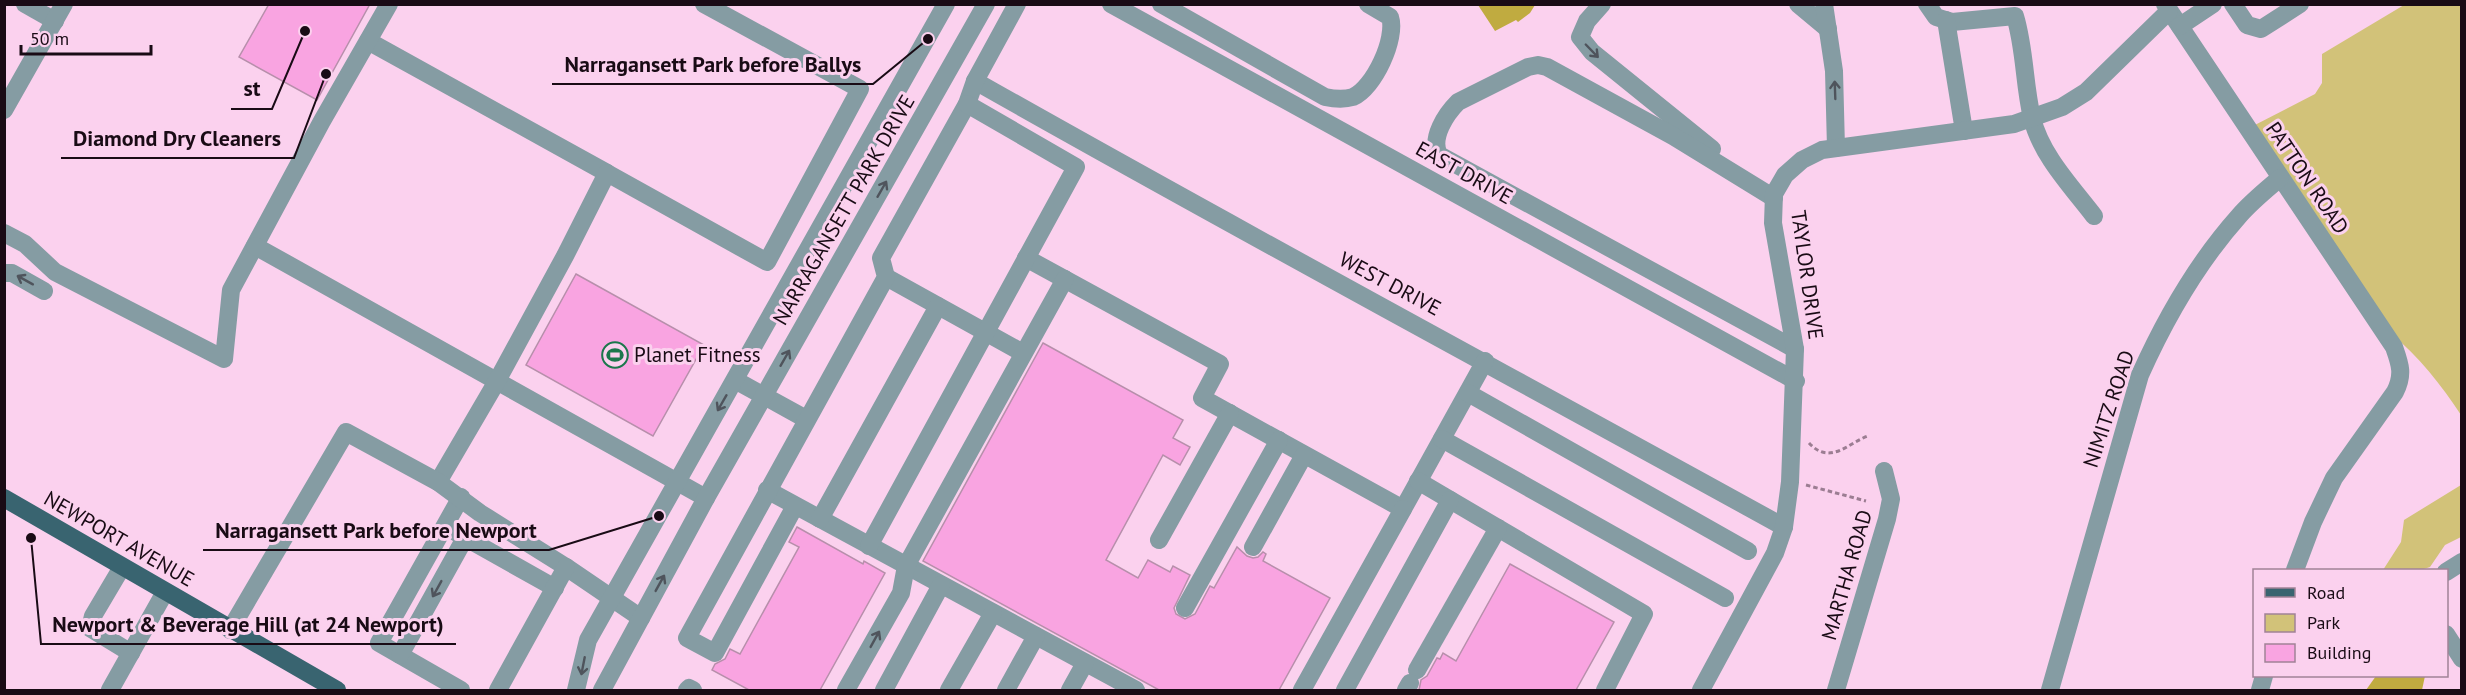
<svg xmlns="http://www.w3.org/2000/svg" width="2466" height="695" viewBox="0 0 2466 695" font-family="'PT Sans',sans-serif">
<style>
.green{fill:#d2c279}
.forest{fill:#c0ab40}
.building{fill:#f9a4e1;stroke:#b78fab;stroke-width:1.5}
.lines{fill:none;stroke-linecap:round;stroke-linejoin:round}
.path{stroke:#9b7d92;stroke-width:3;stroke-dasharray:4.5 3;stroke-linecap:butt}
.minor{stroke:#859ca3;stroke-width:18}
.major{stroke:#396470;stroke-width:18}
.oneway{stroke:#4f545c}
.labels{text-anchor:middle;stroke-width:6;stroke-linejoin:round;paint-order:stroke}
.street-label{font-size:21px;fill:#190b15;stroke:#fbd1ee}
.poi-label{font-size:21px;fill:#190b15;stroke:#fbd1ee;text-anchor:start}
.leader{fill:none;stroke:#190b15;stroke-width:2}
.callout-dot{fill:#190b15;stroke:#fbd1ee;stroke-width:2}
.callout-label{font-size:22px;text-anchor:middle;font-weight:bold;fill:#190b15;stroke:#fbd1ee;stroke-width:6;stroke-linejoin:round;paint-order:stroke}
</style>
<rect width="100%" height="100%" fill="#fbd1ee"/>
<!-- green -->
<g class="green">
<path d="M2404,5H2461V415C2442,386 2418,355 2391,334L2249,128L2315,94L2322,83V54Z"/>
<path d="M2461,485V537L2445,545L2430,567L2421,570H2383L2401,542L2404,520Z"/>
</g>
<!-- forest -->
<g class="forest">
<path d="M1478,5H1535L1530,13L1518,22L1516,20L1495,31Z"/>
<path d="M2376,676H2425L2422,690H2366Z"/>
</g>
<!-- building -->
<g class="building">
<path d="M269,4H370L317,100L239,57Z"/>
<path d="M576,274L704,345L653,436L526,365Z"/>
<path d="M1043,343L1183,420L1173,438L1190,447L1180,465L1163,455L1106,560L1138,578L1148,560L1170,572L1173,566L1190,575L1174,608L1176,614L1185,619L1195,614L1210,586L1214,588L1237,547L1247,556L1253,558L1258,557L1263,552L1266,554L1263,561L1330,598L1279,690H1159L923,561Z"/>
<path d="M797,527L863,564L864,561L885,573L820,690H749L712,670L715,664L725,659L730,649L740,654L799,547L789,542Z"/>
<path d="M1510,564L1614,622L1576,690H1419L1421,680L1427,676L1437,658L1440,659L1443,653L1456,661Z"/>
</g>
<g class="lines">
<!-- path -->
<g class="path">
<path d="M1809,443C1830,466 1848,443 1868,436"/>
<path d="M1806,485L1866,501"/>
</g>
<!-- minor -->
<g class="minor">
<path d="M25,4L55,21"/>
<path d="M1111,4L1796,381"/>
<path d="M1161,4L1325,97C1335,99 1343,100 1353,97C1374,88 1397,38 1390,17L1368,4"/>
<path d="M1602,4L1587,21L1580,37L1592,52L1712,149"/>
<path d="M1798,4L1828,29"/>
<path d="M1824,4L1834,71L1836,148"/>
<path d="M1927,4L1936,17L1952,22L2015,16C2025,49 2024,84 2032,118C2041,155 2071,186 2094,216"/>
<path d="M2165,4L2394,347C2400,364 2404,374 2395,392L2334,478L2313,522L2295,570"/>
<path d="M2233,4L2247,25L2261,29L2300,4"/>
<path d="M1946,20L1964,131"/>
<path d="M2180,26L2213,4"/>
<path d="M368,41L607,173"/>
<path d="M975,81C1243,233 1514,378 1784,527"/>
<path d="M4,110L64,4"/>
<path d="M1774,198L1673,136L1547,67L1538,65L1528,67L1458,102C1446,114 1430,138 1439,155L1795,349"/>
<path d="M4,233L25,244L55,272L224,359L231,290L322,121L389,4"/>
<path d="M255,246L706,498"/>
<path d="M1026,258L1220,364L1202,398L1403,509L1485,361"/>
<path d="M4,273H12L44,291"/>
<path d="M886,277L1023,353"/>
<path d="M735,380L806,419"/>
<path d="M1468,393L1748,551"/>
<path d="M1442,439L1725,598"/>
<path d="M1418,481L1644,614L1605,690"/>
<path d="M438,482L497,381L565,256L607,173L767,262L860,89L704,4"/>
<path d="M767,490L1136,690"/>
<path d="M461,497L379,643L461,690"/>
<path d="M795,506L715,653L687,638L886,277L881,258L967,104L975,81L1017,4"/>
<path d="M820,519L938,306"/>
<path d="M457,533L555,588"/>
<path d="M1159,540L1230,413"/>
<path d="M869,546L1076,167L967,104"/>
<path d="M1253,547L1304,455"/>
<path d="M122,567L93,616L90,628L131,653"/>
<path d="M2446,572L2462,562"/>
<path d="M1185,608L1279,440"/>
<path d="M230,630L346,432L438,482L480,513L566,567L641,618"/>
<path d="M2446,634L2462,659"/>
<path d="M400,655L465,538"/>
<path d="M1417,670L1498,528"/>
<path d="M110,690L165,592"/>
<path d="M498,690L566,567"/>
<path d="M576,690L588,640L946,4"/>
<path d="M602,690L706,498L986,4"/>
<path d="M687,690L689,688L693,690"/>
<path d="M846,690L901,593L906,566L1065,279"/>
<path d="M884,690L941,585"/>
<path d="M949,690L993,613"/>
<path d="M1006,690L1036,636"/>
<path d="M1070,690L1085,663"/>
<path d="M1302,690L1403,509"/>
<path d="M1345,690L1450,500"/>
<path d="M1406,690L1410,683"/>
<path d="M1701,690L1775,553L1784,527L1790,482L1795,349L1773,223L1774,194L1785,175L1802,160L1822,150L2014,124L2062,107L2086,92L2169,11"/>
<path d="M1836,690L1887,519L1891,499L1884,471"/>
<path d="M2050,690L2140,375C2166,317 2197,263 2239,216C2251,202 2266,190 2280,178"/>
<path d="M2260,690L2264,676"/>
</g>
<!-- major -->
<path class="major" d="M4,498L337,690"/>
</g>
<!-- one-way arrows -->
<defs><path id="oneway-shaft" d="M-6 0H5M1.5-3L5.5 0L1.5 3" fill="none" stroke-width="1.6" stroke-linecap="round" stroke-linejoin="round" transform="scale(1.5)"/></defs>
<g class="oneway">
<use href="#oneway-shaft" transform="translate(1592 51) rotate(46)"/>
<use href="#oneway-shaft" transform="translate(1835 90) rotate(-92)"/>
<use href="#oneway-shaft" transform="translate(882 189) rotate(-60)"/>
<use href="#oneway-shaft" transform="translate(25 280) rotate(-151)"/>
<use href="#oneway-shaft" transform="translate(785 358) rotate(-60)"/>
<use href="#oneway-shaft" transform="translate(722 403) rotate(120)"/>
<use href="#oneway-shaft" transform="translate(660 583) rotate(-61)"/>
<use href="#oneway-shaft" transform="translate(437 589) rotate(119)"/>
<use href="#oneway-shaft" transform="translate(875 639) rotate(-61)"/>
<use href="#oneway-shaft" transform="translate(583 666) rotate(101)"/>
</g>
<!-- icons -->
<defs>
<g id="stadium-ring" transform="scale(1.35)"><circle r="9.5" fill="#fbd1ee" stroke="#1c774c" stroke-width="1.5"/><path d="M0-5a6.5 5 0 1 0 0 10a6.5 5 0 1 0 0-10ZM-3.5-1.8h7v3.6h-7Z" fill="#1c774c"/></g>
</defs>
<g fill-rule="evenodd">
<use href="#stadium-ring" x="615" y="355"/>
</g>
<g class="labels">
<!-- street labels -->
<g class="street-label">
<text transform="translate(1464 173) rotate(29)" y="7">EAST DRIVE</text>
<text transform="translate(2307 178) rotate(56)" y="7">PATTON ROAD</text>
<text transform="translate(844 210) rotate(-60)" y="7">NARRAGANSETT PARK DRIVE</text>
<text transform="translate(1807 275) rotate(82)" y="7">TAYLOR DRIVE</text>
<text transform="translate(1390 284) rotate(28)" y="7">WEST DRIVE</text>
<text transform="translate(2109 409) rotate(-72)" y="7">NIMITZ ROAD</text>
<text transform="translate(119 539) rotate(30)" y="7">NEWPORT AVENUE</text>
<text transform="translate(1847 575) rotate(-74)" y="7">MARTHA ROAD</text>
</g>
<!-- poi labels -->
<g class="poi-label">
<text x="634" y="362">Planet Fitness</text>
</g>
</g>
<!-- callouts -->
<path class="leader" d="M928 39L873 84H552M305 31L272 109H231M326 74L294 158H61M659 516L549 550H203M31 538L41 644H456"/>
<g class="callout-dot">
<circle cx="928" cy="39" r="6"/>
<circle cx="305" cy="31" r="6"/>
<circle cx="326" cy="74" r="6"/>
<circle cx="659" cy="516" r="6"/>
<circle cx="31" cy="538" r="6"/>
</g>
<g class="callout-label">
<text x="713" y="72">Narragansett Park before Ballys</text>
<text x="252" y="96">st</text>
<text x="177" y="146">Diamond Dry Cleaners</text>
<text x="376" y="538">Narragansett Park before Newport</text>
<text x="248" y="632">Newport &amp; Beverage Hill (at 24 Newport)</text>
</g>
<!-- border -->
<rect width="2466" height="695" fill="none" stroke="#190b15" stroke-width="12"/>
<!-- legend -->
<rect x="2253" y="569" width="195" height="108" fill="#fbd1ee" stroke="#a18297" stroke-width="1.5"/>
<rect x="2265" y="588" width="30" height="9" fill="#396470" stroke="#a18297" stroke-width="1.5"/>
<text x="2307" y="599" font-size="18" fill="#190b15">Road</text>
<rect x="2265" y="614" width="30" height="18" fill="#d2c279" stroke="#a18297" stroke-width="1.5"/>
<text x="2307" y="629" font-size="18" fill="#190b15">Park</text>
<rect x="2265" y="644" width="30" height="18" fill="#f9a4e1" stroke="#a18297" stroke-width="1.5"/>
<text x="2307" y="659" font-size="18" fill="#190b15">Building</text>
<!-- scale -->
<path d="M21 45v9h130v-9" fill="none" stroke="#190b15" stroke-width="3"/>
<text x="30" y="45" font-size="18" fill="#190b15" stroke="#fbd1ee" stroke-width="4.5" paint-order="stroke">50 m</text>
</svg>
